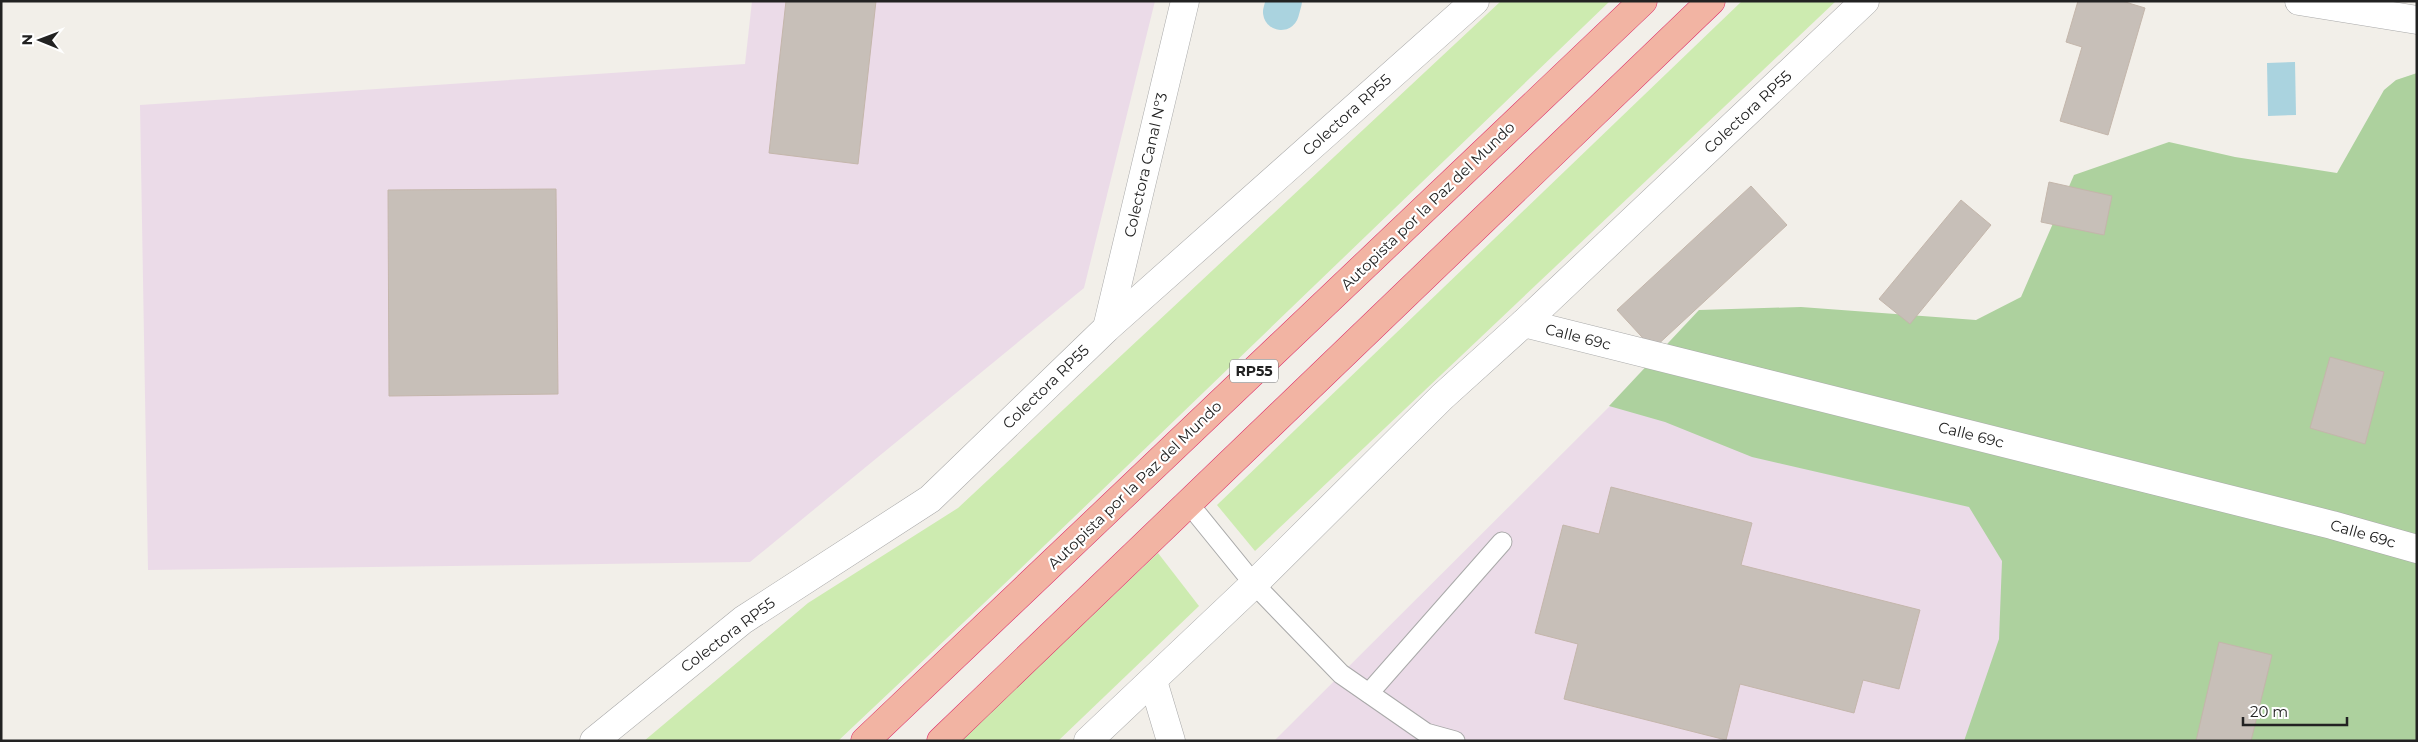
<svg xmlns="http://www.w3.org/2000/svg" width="2418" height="742" viewBox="0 0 2418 742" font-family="Montserrat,sans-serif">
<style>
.industrial{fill:#ebdbe8}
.grass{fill:#cdebb0}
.forest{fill:#add19e}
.water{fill:#aad3df}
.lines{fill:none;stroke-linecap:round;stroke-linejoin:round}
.canal{stroke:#aad3df;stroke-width:36}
.building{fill:#c7bfb8;stroke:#c4b6ab}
.service-casing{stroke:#a9a9a9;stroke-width:21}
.minor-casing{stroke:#a9a9a9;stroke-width:29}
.trunk-casing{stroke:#dc2a67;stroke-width:29}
.service{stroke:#fff;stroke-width:19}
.minor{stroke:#fff;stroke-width:28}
.trunk{stroke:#f2b4a3;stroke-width:28}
.labels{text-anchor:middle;stroke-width:4.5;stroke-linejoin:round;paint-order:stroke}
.shield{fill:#fff;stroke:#646464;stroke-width:1}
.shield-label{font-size:14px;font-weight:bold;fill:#222}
.street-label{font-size:15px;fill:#222;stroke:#fff}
</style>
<rect width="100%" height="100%" fill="#f2efe9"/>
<!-- industrial -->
<g class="industrial">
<path d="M752,1H1155L1084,288L750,562L148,570L140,105L745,64Z"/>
<path d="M1630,386L2092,492L2028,741H1274Z"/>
</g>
<!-- grass -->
<g class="grass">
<path d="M1501,1H1610L1018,571L838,741H644L808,603L958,508Z"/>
<path d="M1742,1H1836L1255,551L1217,505Z"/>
<path d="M1158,553L1199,606L1058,741H960Z"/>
</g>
<!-- forest -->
<path class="forest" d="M2417,73V741H1964L1999,639L2002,561L1969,507L1752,457L1665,422L1609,406L1699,310L1801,307L1976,320L2021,297L2074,175L2169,142L2235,157L2337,173L2384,90L2396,80Z"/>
<!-- water -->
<path class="water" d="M2295,62L2296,115L2268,116L2267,63Z"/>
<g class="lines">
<!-- canal -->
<path class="canal" d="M1281,12L1284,1"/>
</g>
<!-- building -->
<g class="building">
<path d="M786,1H876L858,164L769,153Z"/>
<path d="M2078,1H2122L2145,8L2108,135L2060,121L2082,47L2066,42Z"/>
<path d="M2049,182L2112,196L2104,235L2041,222Z"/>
<path d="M1751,186L1787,225L1653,349L1617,310Z"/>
<path d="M556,189L558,394L389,396L388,190Z"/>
<path d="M1961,200L1991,225L1910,324L1879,299Z"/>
<path d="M2330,357L2384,372L2365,444L2310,428Z"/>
<path d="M1611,487L1752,523L1741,565L1920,610L1899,689L1863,680L1854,713L1740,684L1726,740L1564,699L1578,644L1535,633L1563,525L1599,534Z"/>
<path d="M2219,642L2272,655L2251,741H2196Z"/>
</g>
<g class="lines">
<!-- service casing -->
<g class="service-casing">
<g id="service">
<path d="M1189,504L1254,584L1341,674L1426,733L1455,741"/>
<path d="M1369,693L1502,542"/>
</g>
</g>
<!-- minor casing -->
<g class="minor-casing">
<g id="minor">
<path d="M2299,1L2417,20"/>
<path d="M1524,323L2332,525L2417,549"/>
<path d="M1107,328L1185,1"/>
<path d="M1153,681L1171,741"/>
<path d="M594,741L743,620L930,499L1107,328L1475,1"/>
<path d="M1088,741L1254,584L1442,397L1524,323L1865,1"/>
</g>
</g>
<!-- trunk casing -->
<g class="trunk-casing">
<g id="trunk">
<path d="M865,741L1643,1"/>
<path d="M941,741L1711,1"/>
</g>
</g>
<!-- service -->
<use href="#service" class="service"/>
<!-- minor -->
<use href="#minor" class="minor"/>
<!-- trunk -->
<use href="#trunk" class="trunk"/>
</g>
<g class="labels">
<!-- shield labels -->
<rect class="shield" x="1230" y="359.5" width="48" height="23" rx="4"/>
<g class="shield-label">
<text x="1254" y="376">RP55</text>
</g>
<!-- street labels -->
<g class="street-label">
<text transform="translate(1748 112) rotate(-43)" y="5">Colectora RP55</text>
<text transform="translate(1347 115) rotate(-42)" y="5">Colectora RP55</text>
<text transform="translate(1146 165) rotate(-77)" y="5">Colectora Canal Nº3</text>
<text transform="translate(1428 206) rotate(-44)" y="5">Autopista por la Paz del Mundo</text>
<text transform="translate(1578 337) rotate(14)" y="5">Calle 69c</text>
<text transform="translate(1046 387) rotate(-44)" y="5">Colectora RP55</text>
<text transform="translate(1971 435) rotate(14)" y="5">Calle 69c</text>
<text transform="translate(1135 485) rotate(-44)" y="5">Autopista por la Paz del Mundo</text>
<text transform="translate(2363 534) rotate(16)" y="5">Calle 69c</text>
<text transform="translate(728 635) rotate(-37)" y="5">Colectora RP55</text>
</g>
</g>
<!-- border -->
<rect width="2418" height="742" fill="none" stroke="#222222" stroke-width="5"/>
<!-- north arrow -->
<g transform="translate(40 40) rotate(271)" stroke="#ffffff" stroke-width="4" paint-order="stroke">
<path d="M0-4L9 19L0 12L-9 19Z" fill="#222222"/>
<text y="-8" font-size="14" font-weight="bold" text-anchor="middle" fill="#222222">N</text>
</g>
<!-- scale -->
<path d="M2243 717v8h104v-8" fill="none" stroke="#222222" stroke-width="2.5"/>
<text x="2250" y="717" font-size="15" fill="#222222" stroke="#ffffff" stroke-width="4" paint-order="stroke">20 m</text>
</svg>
